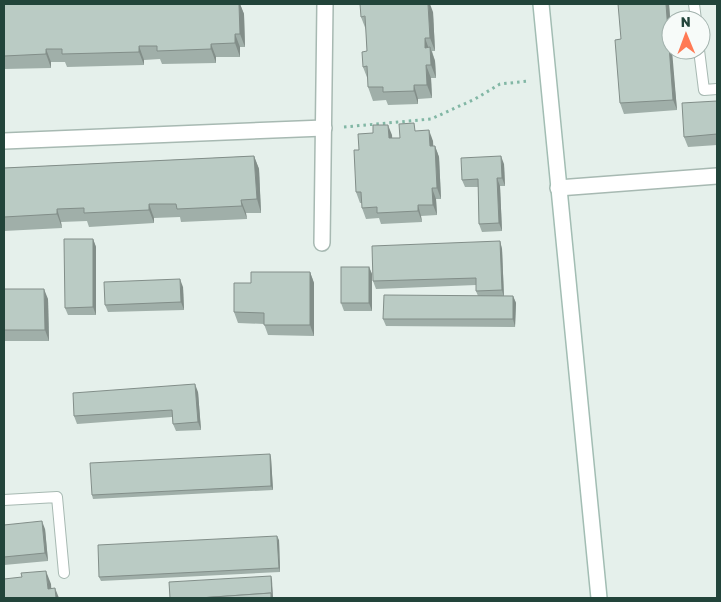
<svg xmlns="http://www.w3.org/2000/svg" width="721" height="602" viewBox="0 0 721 602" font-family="Rubik,sans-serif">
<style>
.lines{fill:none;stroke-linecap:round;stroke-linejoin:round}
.lane-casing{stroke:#a7b9b2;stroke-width:12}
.street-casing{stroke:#a7b9b2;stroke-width:18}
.secondary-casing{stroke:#a2bdb3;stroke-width:18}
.path{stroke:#82b7a5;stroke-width:3;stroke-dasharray:2.5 4;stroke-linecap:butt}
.lane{stroke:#fff;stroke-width:10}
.street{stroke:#fff;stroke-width:15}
.secondary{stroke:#fff;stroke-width:15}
.wall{fill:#a0afa9}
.shaded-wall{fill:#828e89}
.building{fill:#bacbc4;stroke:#828e89}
</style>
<rect width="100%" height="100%" fill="#e5f0eb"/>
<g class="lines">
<!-- lane casing -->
<g class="lane-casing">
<g id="lane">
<path d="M694,4L696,20"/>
<path d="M699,50L704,90L717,89"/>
<path d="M4,500L57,497L64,573"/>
</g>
</g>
<!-- street casing -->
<g class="street-casing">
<g id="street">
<path d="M4,141L324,128"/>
<path d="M558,188L717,176"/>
<path d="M322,243L325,4"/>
</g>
</g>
<!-- secondary casing -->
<g class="secondary-casing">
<path id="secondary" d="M541,4L599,598"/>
</g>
<!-- path -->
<path class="path" d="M344,127L431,119L475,99L500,84L529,81"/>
<!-- lane -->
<use href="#lane" class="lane"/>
<!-- street -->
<use href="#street" class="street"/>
<!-- secondary -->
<use href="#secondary" class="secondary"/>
</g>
<!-- wall -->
<g class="wall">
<path d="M4,4H240L244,14L245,47H240V57H216V63L162,64L160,59L144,60V65L67,67L65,62H51V68L4,69Z"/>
<path d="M669,4L671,30V50L677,110L624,114L620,103L621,39Z"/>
<path d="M433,12L435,51H432L435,61L436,78H431L432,98L418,99V104L388,105L386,100L373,101L368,87V80L363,67L367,51L366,30L361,17Z"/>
<path d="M717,101V145L688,147L684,137Z"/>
<path d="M417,131L433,141V146H435L439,157L441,199H436L437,215L421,216L422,222L381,224L379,218L366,219L362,208V203H360L356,192L359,150L392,135V138H400Z"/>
<path d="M254,156L259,169L261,213H246L247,219L181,222L180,217L154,218V223L89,227L87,221L61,222L62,228L4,231V168Z"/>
<path d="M504,164L505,186H500L502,231L482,232L479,224L478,187H465L462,180Z"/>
<path d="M93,239L96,247V315H68L65,308Z"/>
<path d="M500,241L502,249L504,296H513L516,303L515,327L386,326L383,319L478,296L476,291V285L376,289L373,281Z"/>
<path d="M369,267L372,274V311H344L341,303Z"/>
<path d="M310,272L314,283V336L268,335L264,324L238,323L234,312Z"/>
<path d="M183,287L184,310L108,312L105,305Z"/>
<path d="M4,289L48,299L49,341H4Z"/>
<path d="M198,392L201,430L176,431L173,424L172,417L77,424L74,416Z"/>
<path d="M270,454L271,458L273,490L93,499L92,495Z"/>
<path d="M4,525L45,529L48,561L4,565Z"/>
<path d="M279,540L280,572L101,581L99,577Z"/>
</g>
<!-- shaded-wall -->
<g class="shaded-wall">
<path d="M239,4H240L244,14L245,47L240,34Z"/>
<path d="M428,4H430L433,12L435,51L430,38Z"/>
<path d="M666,4H669L671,30V50H672L677,110L673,100Z"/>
<path d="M235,34L240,47V57L235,43Z"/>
<path d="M425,38L430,52L425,48Z"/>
<path d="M211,44L216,57V63L211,49Z"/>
<path d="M139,46L144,60V65L139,52Z"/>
<path d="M430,47L435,61L436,78L431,65Z"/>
<path d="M46,49L51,62V68L46,54Z"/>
<path d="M426,65L431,78L432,98L427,85Z"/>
<path d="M414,85L418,99V104L414,91Z"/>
<path d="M388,125L392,135L393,149L389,138Z"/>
<path d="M429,130L433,141L434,157L430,146Z"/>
<path d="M435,146L439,157L441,199L437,188Z"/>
<path d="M254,156L259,169L261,213L257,199Z"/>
<path d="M501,156L504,164L505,186L502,178Z"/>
<path d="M497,178L500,186L502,231L499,223Z"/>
<path d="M432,188L436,199L437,215L433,205Z"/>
<path d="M241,200L246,213L247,219L242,206Z"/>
<path d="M149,204L154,218V223L149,210Z"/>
<path d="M418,205L421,216L422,222L418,211Z"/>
<path d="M57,209L61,222L62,228L57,214Z"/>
<path d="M93,239L96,247V315L93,307Z"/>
<path d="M500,241L502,249L504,298L502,290Z"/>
<path d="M369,267L372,274V311L369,303Z"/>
<path d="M310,272L314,283V336L310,325Z"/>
<path d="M180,279L183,287L184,310L181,302Z"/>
<path d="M44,289L48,299L49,341L45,330Z"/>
<path d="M513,296L516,303L515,327L513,319Z"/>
<path d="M195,384L198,392L201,430L198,422Z"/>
<path d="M270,454L271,458L273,490L271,486Z"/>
<path d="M42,521L45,529L48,561L45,553Z"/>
<path d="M277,536L279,540L280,572L279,568Z"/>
<path d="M46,571L51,584L52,598L48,589Z"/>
<path d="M271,576L272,580L273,598H271Z"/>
<path d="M55,588L59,598H56Z"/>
</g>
<!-- building -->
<g class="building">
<path d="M4,4H239L240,34H235V43L211,44V49L157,51V46H139V52L62,54V49H46V54L4,56Z"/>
<path d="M360,4H428L430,38H425V48L430,47L431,65H426L427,85H414V91L383,92V87H368L367,66L363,67L362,52L367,51L365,16L361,17Z"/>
<path d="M618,4H666L673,100L620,103L615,40L621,39Z"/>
<path d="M717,101V134L684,137L682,103Z"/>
<path d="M414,123L415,131L429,130L430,146H435L437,188H432L433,205H418V211L377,213V207L362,208L361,192H356L354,150H359L358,134L373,133V125H388L389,138H400L399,124Z"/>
<path d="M254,156L257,199L241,200L242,206L177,209L176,204H149V210L84,213V208L57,209V214L4,217V168Z"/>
<path d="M501,156L502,178H497L499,223L479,224L478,179L462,180L461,158Z"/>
<path d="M64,239H93V307L65,308Z"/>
<path d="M500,241L502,290L476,291V278L373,281L372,246Z"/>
<rect x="341" y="267" width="28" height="36"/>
<path d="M251,272H310V325H264V313L234,312V283H251Z"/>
<path d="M180,279L181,302L105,305L104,282Z"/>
<path d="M4,289H44L45,330H4Z"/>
<path d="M384,295L513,296V319H383Z"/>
<path d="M195,384L198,422L173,424L172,410L74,416L73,393Z"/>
<path d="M270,454L271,486L92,495L90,463Z"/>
<path d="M42,521L45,553L4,557V525Z"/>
<path d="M277,536L279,568L99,577L98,545Z"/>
<path d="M46,571L48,589L55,588L56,598H4V579L22,577L21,573Z"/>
<path d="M271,576L272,597L271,593L200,598H170L169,582Z"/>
<path d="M271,593V598H199Z"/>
</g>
<!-- border -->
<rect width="721" height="602" fill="none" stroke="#22443a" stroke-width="10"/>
<!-- north arrow -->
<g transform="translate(686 35) rotate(359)"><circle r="24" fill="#f7fbf9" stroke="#a2b2ad"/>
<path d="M0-4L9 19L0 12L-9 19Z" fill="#ff7a54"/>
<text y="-8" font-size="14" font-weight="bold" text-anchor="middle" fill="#22443a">N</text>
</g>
</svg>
